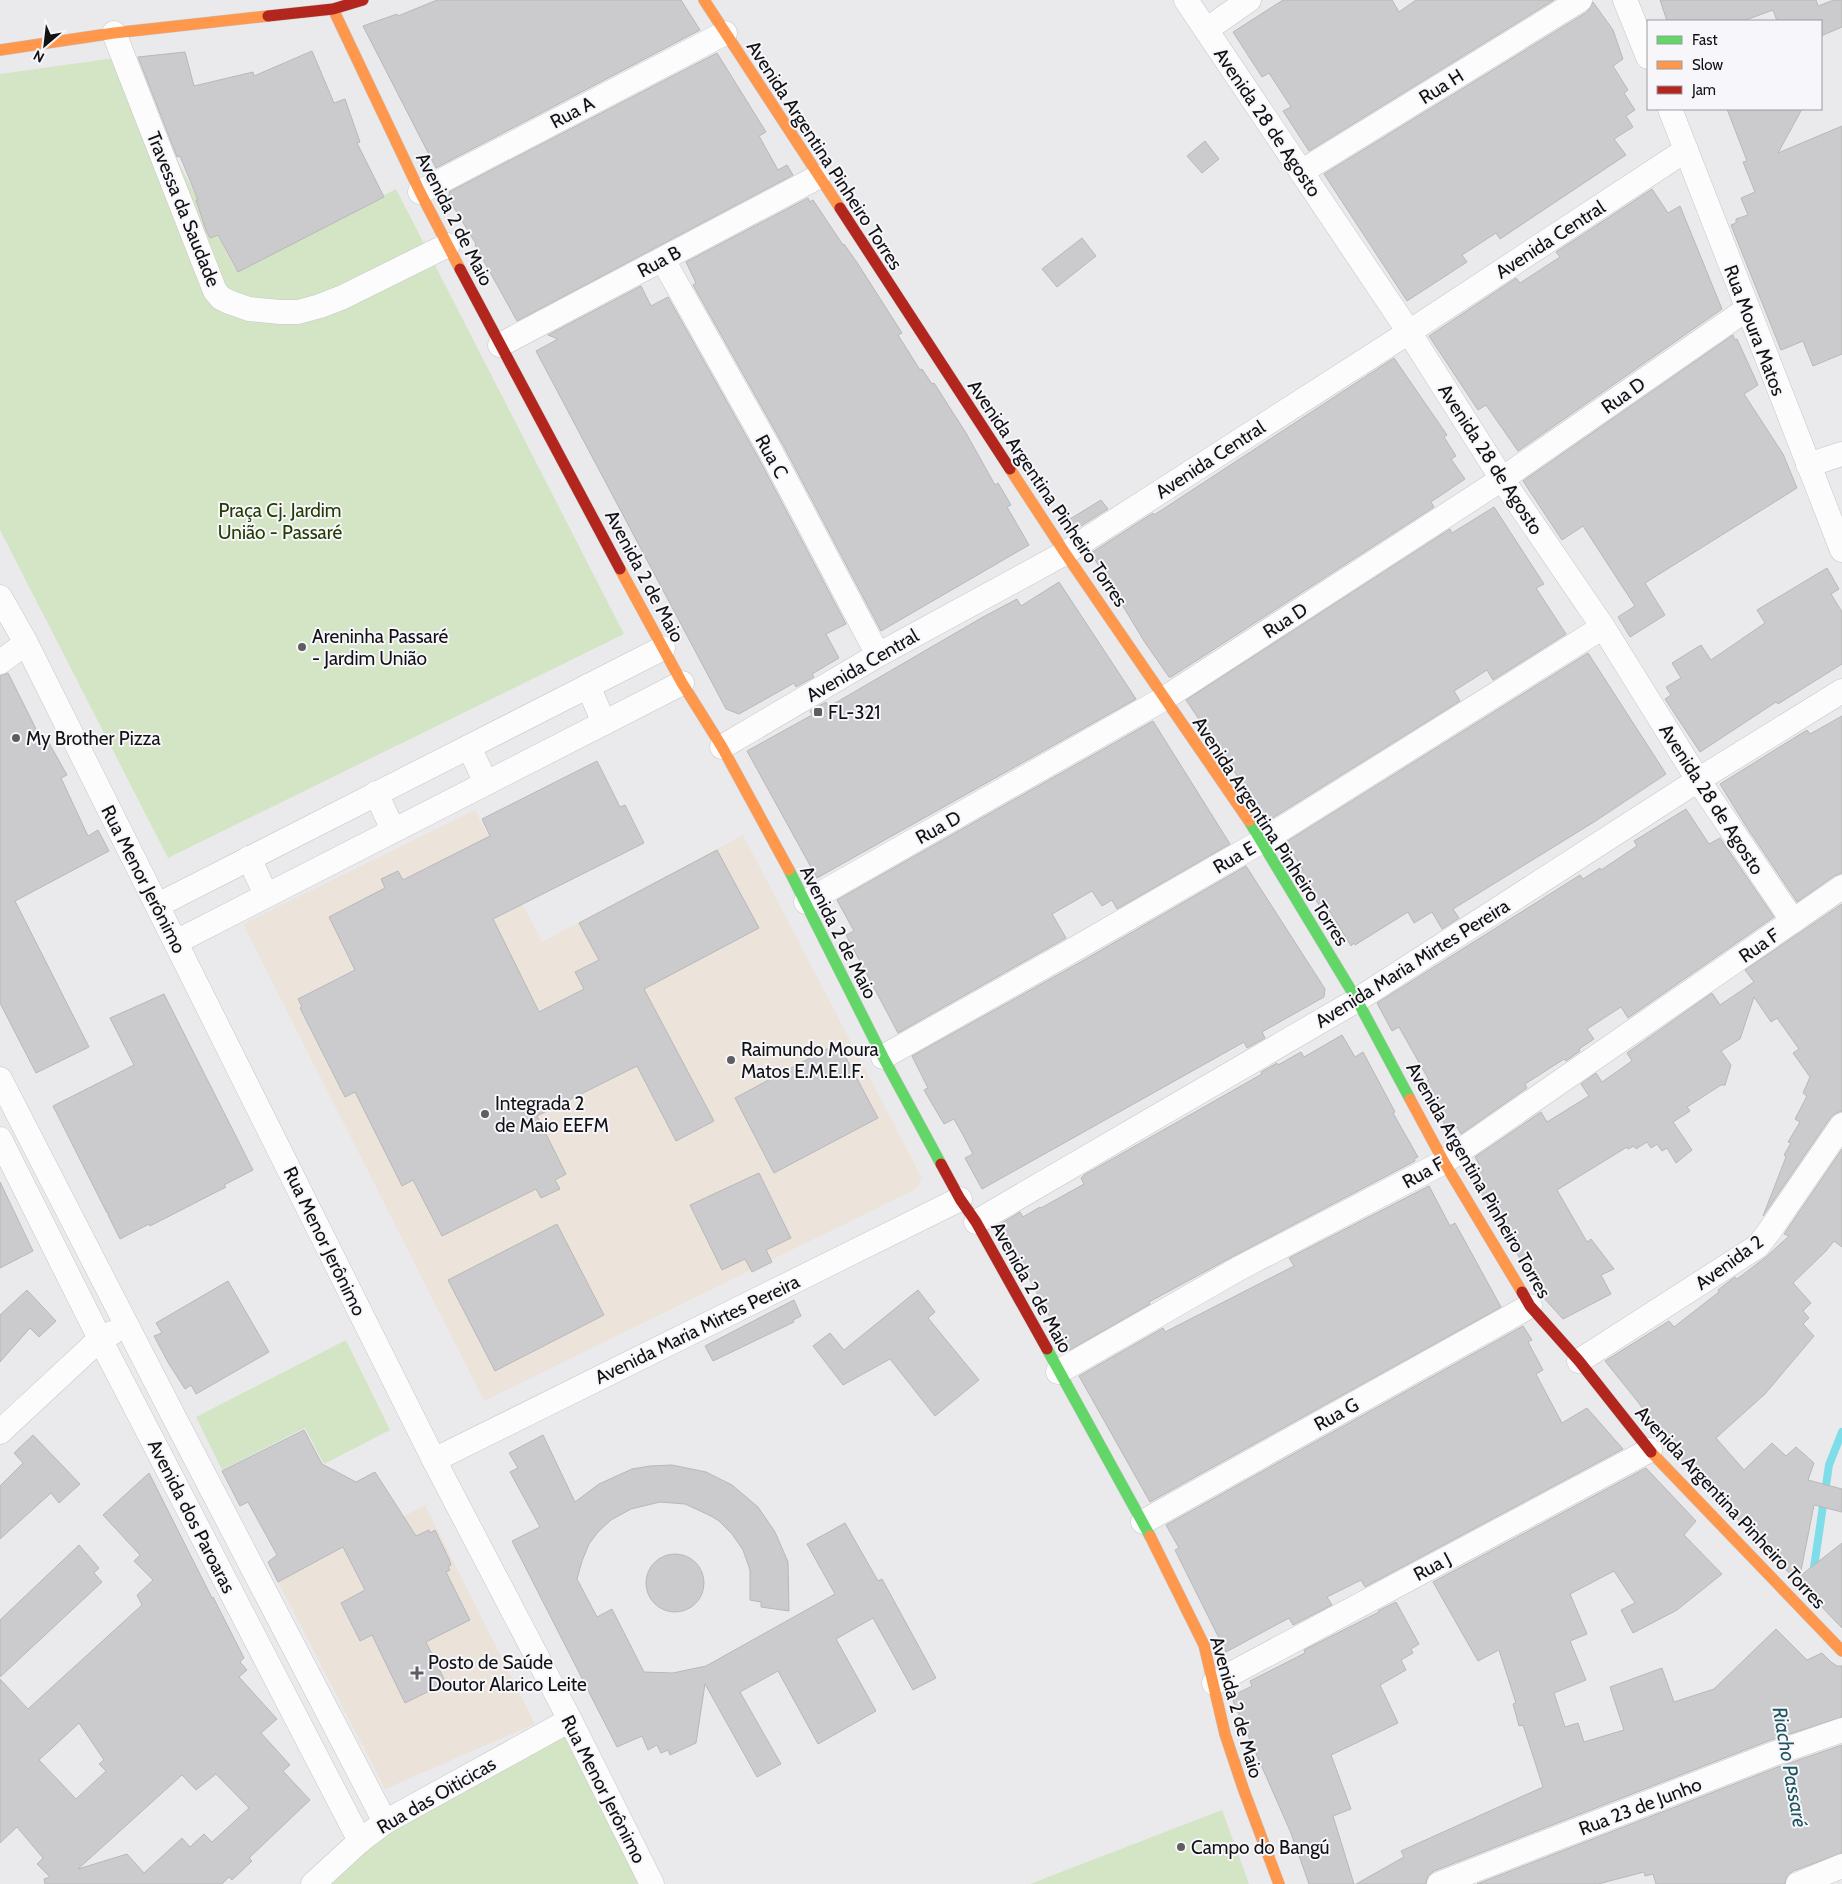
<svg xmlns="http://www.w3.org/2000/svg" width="1842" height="1884" viewBox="0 0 1842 1884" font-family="Cabin,sans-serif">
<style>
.education{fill:#ece3da}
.medical{fill:#ebe3da}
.green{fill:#d4e5c5}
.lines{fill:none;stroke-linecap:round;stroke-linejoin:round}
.stream{stroke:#7fdde9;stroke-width:8}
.building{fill:#cbcacc;stroke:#b8b8b9;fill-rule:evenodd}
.street-casing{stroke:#c7c7c9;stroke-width:25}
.fast-casing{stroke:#c7c7c9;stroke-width:12}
.slow-casing{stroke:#c7c7c9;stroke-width:12}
.jam-casing{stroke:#c7c7c9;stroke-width:12}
.street{stroke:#fcfcfc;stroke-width:24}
.fast{stroke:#63d668;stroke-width:11}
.slow{stroke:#ff974d;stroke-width:11}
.jam{stroke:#b3261e;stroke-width:11}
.poi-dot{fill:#5e5e60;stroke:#f6f6fb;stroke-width:2}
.labels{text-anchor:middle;stroke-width:4;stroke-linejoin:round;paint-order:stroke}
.street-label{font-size:19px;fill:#121214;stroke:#f6f6fb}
.park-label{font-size:19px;fill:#243c00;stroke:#f6f6fb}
.poi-label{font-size:19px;fill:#121214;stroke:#f6f6fb;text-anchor:start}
.water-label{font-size:20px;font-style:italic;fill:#1e565d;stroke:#f6f6fb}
</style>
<rect width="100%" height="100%" fill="#eaeaed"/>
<!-- education -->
<path class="education" d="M475,810L542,942L743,835L922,1178L916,1189L484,1401L243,924Z"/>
<!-- medical -->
<path class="medical" d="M425,1505L535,1724L385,1789L278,1582Z"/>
<!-- green -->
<g class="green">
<path d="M122,57L236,270L396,189L624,634L168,858L0,530V74Z"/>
<path d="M346,1340L390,1430L324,1464L305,1428L222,1470L196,1417Z"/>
<path d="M563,1733L639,1884H327L368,1845Z"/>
<path d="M1222,1810L1249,1884H1030Z"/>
</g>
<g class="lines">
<!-- stream -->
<path class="stream" d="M1813,1574L1829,1465L1842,1432"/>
</g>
<!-- building -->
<g class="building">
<path d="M437,0H681L700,30L436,168L363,26L397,14L398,16Z"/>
<path d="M1283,0H1392L1399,12L1416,0H1554L1309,151L1283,111L1291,107L1269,73L1262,77L1233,32Z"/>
<path d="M1660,0H1816L1818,6L1834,0H1842V27L1821,36V21H1777L1773,10L1743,21H1667Z"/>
<path d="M1593,2L1613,30L1623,59L1613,66L1628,90L1624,93L1635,110L1626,116L1633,127L1614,139L1626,155L1500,239L1496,233L1462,255L1467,262L1407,301L1324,174L1587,12Z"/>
<path d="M312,51L334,103L345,99L360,142L357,143L384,197L238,272L218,235L210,238L206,230L196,200H198L180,156L177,157L138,57L185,52L194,86L253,72L254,76Z"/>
<path d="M717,53L766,132L759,136L778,170L787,165L793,175L517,321L475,245L476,244L447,196L450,194L449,192Z"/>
<path d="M1727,109H1802L1778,153L1842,126V354L1813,366L1803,341L1781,350L1731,225L1736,223V219L1748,215L1741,198L1755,192L1743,162L1747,161Z"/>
<path d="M1205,141L1219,159L1202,173L1187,156Z"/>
<path d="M1652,189L1668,213L1680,206L1722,309L1518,451L1486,405L1478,410L1429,336L1516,278L1520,283L1560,257L1556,252Z"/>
<path d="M808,198L810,202L813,200L843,245L844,244L858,264L902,333L898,335L920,370L922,369L932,384L934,383L966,433L995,485L998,483L1011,505L1007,507L1029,545L881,631L783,445L693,285L696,283L686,262Z"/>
<path d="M1082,238L1096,256L1057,287L1042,269Z"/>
<path d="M641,286L651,306L668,297L759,459L846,624L826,634L839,658L812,674L814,677L796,687L794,683L739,714L726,709L536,351L558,339L548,335Z"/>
<path d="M1733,335L1735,340L1737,339L1758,385L1744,394L1783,454L1797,488L1645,583L1665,615L1630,637L1618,617L1635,606L1583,526L1562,540L1523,481Z"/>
<path d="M1394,358L1447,435L1444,437L1456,456L1451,459L1465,479L1431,502L1434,507L1171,677H1169L1144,641L1091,553L1153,513L1154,515Z"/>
<path d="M1101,500L1108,509L1076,529L1070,519Z"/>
<path d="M1494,507L1544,584L1536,588L1566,634L1493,680L1487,670L1454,691L1460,701L1271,819L1270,818L1267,820L1186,700L1450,529L1452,533Z"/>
<path d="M1827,568L1839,589L1831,594L1842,612V664L1778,704L1776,702L1700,752L1665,699L1671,695L1666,687L1681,678L1672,663L1701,645L1711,660L1765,623L1757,610Z"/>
<path d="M1059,582L1136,699L817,878L747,751L812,715L810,711L826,702L828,706H830L983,617L1017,599L1021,606Z"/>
<path d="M1588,653L1666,774L1594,822L1453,909L1459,918L1442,929L1432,912L1414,923L1408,912L1355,945L1354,943L1351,946L1324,902L1319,905L1299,872L1303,870L1286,842Z"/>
<path d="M8,673L41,739L45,736L67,775L61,778L88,836L98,830L109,851L15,901L89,1047L36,1073L0,1003V676Z"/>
<path d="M1842,716V873L1834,876L1797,902L1744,823L1720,784L1807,730L1810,734Z"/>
<path d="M1153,721L1230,844L1117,909L1112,900L1102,906L1092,891L1052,914L1066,938L898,1033L846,935L854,931L837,900Z"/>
<path d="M597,761L620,807L625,805L644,843L493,919L539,1012L584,989L575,972L599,960L579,923L717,850L759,928L644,989L714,1121L676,1141L637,1066L537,1116L566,1174L555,1180L560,1189L541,1198L536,1189L442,1236L413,1180L402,1186L355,1092L345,1097L300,1008L302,1007L298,999L355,970L329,917L385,888L381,879L398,871L403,880L490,836L482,819Z"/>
<path d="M1686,809L1709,844L1720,838L1774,917L1628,1018L1621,1007L1587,1029L1594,1039L1579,1049L1580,1051L1566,1061L1564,1059L1525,1084L1527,1088L1461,1134L1457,1127L1449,1132L1422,1084L1429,1080L1399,1027L1392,1031L1377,1003L1580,875L1583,879L1600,868L1601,870L1637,846L1634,841Z"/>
<path d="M1246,866L1325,989L1324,997L1262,1032L1265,1038L1247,1048L1244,1042L982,1189L965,1158L973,1154L963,1135L954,1119L944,1124L924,1090L928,1088L912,1056L1079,963Z"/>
<path d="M1842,904V1111L1836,1113L1831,1117L1763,1216L1786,1157L1784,1155L1791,1143L1788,1142L1800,1122L1795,1119L1807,1096L1803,1093L1810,1077L1793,1053L1799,1049L1777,1018L1771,1022L1754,997L1740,1039L1721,1051L1731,1065L1725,1085H1721L1687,1107L1690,1111L1673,1122L1692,1150L1676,1163L1667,1148L1662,1151L1657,1144L1651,1148L1647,1142L1636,1149L1634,1146L1628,1149L1627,1147L1557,1190L1587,1242L1591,1239L1614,1269L1601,1275L1611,1294L1563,1319L1543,1297L1472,1178L1483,1171L1475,1157L1541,1112L1547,1122L1589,1096L1581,1084L1596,1073L1602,1082L1632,1061L1627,1053L1712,993L1720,1005L1754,982L1745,970Z"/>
<path d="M164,994L253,1170L224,1185L226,1187L150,1226L149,1224L120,1239L108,1215L109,1213H107L53,1106L134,1065L110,1018Z"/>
<path d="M1342,1035L1355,1057L1363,1052L1395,1112L1393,1113L1418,1157L1414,1159L1415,1161L1232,1257L1149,1302L1150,1304L1068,1351L1000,1224L1020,1212L1023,1217L1040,1207L1041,1208L1084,1184L1081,1178L1084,1175L1262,1074L1261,1072L1277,1063L1278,1065L1301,1052L1304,1057Z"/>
<path d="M838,1043L878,1118L774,1173L735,1098Z"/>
<path d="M1842,1149V1247L1834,1241L1826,1251L1793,1283L1811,1303L1803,1311L1809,1318L1803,1324L1814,1336L1765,1394L1716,1438L1744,1470L1772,1443L1786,1456L1796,1447L1814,1463L1808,1480L1842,1489V1512L1814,1505L1800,1576L1842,1543V1628L1665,1444L1667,1443L1638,1402L1605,1361L1669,1321L1674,1327L1719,1292L1718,1290L1732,1279L1735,1277L1737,1279L1766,1257L1789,1236L1784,1234Z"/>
<path d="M759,1173L791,1238L766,1250L772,1262L752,1272L745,1259L722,1270L690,1205Z"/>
<path d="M0,1182L33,1251L0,1268Z"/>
<path d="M1429,1186L1450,1226L1455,1223L1501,1307L1150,1502L1079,1376L1163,1328L1165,1332L1294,1266L1289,1258Z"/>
<path d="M557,1224L604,1315L495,1371L448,1280Z"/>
<path d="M228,1281L269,1352L196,1394L191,1385L185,1389L169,1364L154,1336L162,1333L156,1323Z"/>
<path d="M27,1290L56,1321L39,1337L30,1328L0,1362V1315Z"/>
<path d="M918,1290L935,1312L928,1318L979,1380L935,1416L890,1359L843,1385L813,1346L830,1333L844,1350Z"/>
<path d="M794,1300L801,1316L793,1320L794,1322L713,1361L705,1346Z"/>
<path d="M1523,1326L1532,1340L1528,1342L1543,1370L1536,1374L1538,1378L1562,1423L1587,1408L1623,1449L1365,1587L1361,1580L1327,1597L1332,1605L1293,1625L1289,1618L1226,1652L1175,1550L1179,1548L1166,1525Z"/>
<path d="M304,1430L322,1464L356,1482L375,1472L416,1536L429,1530L430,1533L435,1530L449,1559L451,1565L448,1567L450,1570L446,1572L470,1620L426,1642L446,1683L405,1703L372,1635L360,1641L341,1603L365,1590L343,1547L278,1582L268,1562L277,1555L248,1502L240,1506L222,1471Z"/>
<path d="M33,1435L80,1484L59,1503L51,1493L0,1539V1486L23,1463L14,1453Z"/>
<path d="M543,1435L575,1502L599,1484L632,1469L650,1466L672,1465L706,1472L732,1485L758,1507L775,1532L788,1562L789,1611L761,1607V1602L750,1600V1570L743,1550L732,1534L719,1521L711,1516L685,1504L660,1502L631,1509L611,1520L598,1532L589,1544L582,1561L577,1579L597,1617L612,1609L644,1672L673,1673L706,1666L835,1594L807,1544L845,1523L878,1581L882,1579L936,1678L913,1690L873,1618L836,1639L876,1711L818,1744L778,1671L740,1692L781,1764L757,1777L705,1684L696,1743L670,1755L668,1750L661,1753L657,1745L648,1750L642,1736L617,1747L512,1541L540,1527L510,1472L518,1468L509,1453Z"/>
<path d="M1646,1468L1696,1521L1684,1535L1722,1574L1677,1610L1633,1633L1621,1610L1635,1603L1614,1571L1570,1594L1587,1634L1570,1641L1586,1680L1554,1693L1565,1727L1578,1723L1584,1742L1624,1730L1610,1687L1662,1668L1674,1702L1714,1689L1776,1629L1807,1660L1822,1653L1831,1662L1837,1666H1842V1717L1768,1741L1434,1871L1428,1876L1426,1884H1356L1404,1857L1401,1851L1543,1787L1523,1725L1519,1726L1513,1704L1516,1703L1499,1650L1478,1661L1433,1582Z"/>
<path d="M149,1473L212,1598L213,1597L244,1658L240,1662L247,1670L239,1677L277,1719L261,1733L290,1765L283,1771L310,1800L249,1858L252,1861L232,1880L229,1877L222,1884H45L44,1879L50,1877L37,1864L43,1858L17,1827L0,1843V1679L28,1709L142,1605L137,1595L153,1580L134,1561L140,1555L103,1515ZM79,1723L104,1760L99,1764L106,1771L76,1799L39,1760ZM216,1774L249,1808L212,1842L204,1834L190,1847L182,1838L144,1873L127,1854L78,1869L182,1775L196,1790Z"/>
<path d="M79,1545L99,1568L94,1573L102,1582L0,1677V1620Z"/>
<circle cx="675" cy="1583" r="29"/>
<path d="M1396,1602L1419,1644L1411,1649L1413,1653L1401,1660L1406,1670L1380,1685L1398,1723L1331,1755L1351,1809L1333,1816L1354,1884H1309L1291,1833L1233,1701L1236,1694L1252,1686L1250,1681L1305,1653L1304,1650L1379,1612L1378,1611Z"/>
<path d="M1842,1745V1853L1793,1871L1787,1876L1785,1884H1656L1653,1874L1645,1876L1644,1872L1598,1884H1477L1778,1767Z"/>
</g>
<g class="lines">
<!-- street casing -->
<g class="street-casing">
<g id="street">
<path d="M1186,0L1409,332L1502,479L1603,627L1698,780L1793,921"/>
<path d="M1625,0L1648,57"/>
<path d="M1206,30L1249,0"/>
<path d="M114,33L215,291L221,298L229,302L249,309L280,312H298L320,306L343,297L448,245"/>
<path d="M1670,109L1842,550"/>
<path d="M1301,172L1580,0"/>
<path d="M420,192L725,33"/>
<path d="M663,260L771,452L878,655"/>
<path d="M500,345L818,177"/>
<path d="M1808,465L1842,454"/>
<path d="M0,597L26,643L434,1460L570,1720L652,1884"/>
<path d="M0,662L26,643"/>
<path d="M588,686L604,723"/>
<path d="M469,747L486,783"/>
<path d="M722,747L878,655L1065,553L1409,332L1686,150"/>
<path d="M376,793L393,830"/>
<path d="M249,858L266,895"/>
<path d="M806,902L1165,698L1502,479L1747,309"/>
<path d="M158,905L663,648"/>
<path d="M176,942L682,683"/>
<path d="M883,1057L1066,954L1262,841L1603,627"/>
<path d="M0,1079L175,1419L385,1822"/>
<path d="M0,1139L100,1339L360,1841"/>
<path d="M976,1222L1357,1000L1698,780L1842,691"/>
<path d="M1579,1361L1758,1246L1768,1233L1842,1125"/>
<path d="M1058,1372L1238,1269L1444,1162L1842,887"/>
<path d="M0,1432L100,1339L112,1333"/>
<path d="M434,1460L960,1199"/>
<path d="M1143,1522L1530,1306"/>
<path d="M1214,1683L1650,1450"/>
<path d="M313,1884L360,1841L385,1822L570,1720"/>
<path d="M1439,1884L1773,1754L1842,1730"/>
<path d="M1798,1884L1842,1866"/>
</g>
</g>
<!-- fast casing -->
<g class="fast-casing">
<g id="fast">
<path d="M1249,821L1357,1000L1410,1099"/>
<path d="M789,870L883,1057L941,1164"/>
<path d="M1047,1349L1150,1536"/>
</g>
</g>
<!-- slow casing -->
<g class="slow-casing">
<g id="slow">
<path d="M704,0L840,208"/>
<path d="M333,9L420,192L460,269"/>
<path d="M0,50L114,33L268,16"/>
<path d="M1010,469L1065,553L1249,821"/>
<path d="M620,569L682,683L722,747L789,870"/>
<path d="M1410,1099L1444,1162L1522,1292"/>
<path d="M1651,1452L1842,1651"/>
<path d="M1150,1536L1204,1645L1225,1734L1243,1788L1279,1884"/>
</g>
</g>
<!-- jam casing -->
<g class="jam-casing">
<g id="jam">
<path d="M268,16L333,9L363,0"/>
<path d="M840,208L1010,469"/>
<path d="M460,269L620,569"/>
<path d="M941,1164L960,1199L976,1222L1047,1349"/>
<path d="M1522,1292L1530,1306L1579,1361L1651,1452"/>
</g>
</g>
<!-- street -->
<use href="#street" class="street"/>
<!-- fast -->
<use href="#fast" class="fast"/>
<!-- slow -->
<use href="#slow" class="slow"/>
<!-- jam -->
<use href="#jam" class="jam"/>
</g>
<!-- markers -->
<g class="poi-dot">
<circle cx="302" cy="647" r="5"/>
<rect x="813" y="707" width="10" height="10" rx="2.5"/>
<circle cx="16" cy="738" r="5"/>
<circle cx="731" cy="1060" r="5"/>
<circle cx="485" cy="1114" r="5"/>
<path d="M414.5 1665.5h5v5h5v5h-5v5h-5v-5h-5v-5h5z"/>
<circle cx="1181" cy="1847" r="5"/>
</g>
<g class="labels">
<!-- street labels -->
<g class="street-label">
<text transform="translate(1441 86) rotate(-32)" y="7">Rua H</text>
<text transform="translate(572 112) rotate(-28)" y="7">Rua A</text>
<text transform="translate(1268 122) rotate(56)" y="7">Avenida 28 de Agosto</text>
<text transform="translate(825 155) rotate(57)" y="7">Avenida Argentina Pinheiro Torres</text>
<text transform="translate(184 209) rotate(68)" y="7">Travessa da Saudade</text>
<text transform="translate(455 219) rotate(63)" y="7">Avenida 2 de Maio</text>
<text transform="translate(1550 239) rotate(-33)" y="7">Avenida Central</text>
<text transform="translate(659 261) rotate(-28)" y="7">Rua B</text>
<text transform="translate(1755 330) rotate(69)" y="7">Rua Moura Matos</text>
<text transform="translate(1623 395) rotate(-35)" y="7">Rua D</text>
<text transform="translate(772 456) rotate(61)" y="7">Rua C</text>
<text transform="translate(1210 459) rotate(-33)" y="7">Avenida Central</text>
<text transform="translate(1491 459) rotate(57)" y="7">Avenida 28 de Agosto</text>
<text transform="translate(1048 493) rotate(56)" y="7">Avenida Argentina Pinheiro Torres</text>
<text transform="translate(645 576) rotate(62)" y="7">Avenida 2 de Maio</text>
<text transform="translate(1285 620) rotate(-33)" y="7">Rua D</text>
<text transform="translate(862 665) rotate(-30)" y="7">Avenida Central</text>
<text transform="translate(1712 799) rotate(57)" y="7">Avenida 28 de Agosto</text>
<text transform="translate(938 827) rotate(-29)" y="7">Rua D</text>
<text transform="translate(1271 831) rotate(57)" y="7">Avenida Argentina Pinheiro Torres</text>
<text transform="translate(1234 857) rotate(-30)" y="7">Rua E</text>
<text transform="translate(144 879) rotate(63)" y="7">Rua Menor Jerônimo</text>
<text transform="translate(839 932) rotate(63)" y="7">Avenida 2 de Maio</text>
<text transform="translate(1759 945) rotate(-35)" y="7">Rua F</text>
<text transform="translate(1412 963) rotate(-32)" y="7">Avenida Maria Mirtes Pereira</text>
<text transform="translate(1423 1172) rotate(-29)" y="7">Rua F</text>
<text transform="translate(1479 1180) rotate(60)" y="7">Avenida Argentina Pinheiro Torres</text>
<text transform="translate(325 1241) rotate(64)" y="7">Rua Menor Jerônimo</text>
<text transform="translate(1729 1262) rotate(-36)" y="7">Avenida 2</text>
<text transform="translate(1032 1287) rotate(61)" y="7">Avenida 2 de Maio</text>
<text transform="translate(697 1329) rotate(-26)" y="7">Avenida Maria Mirtes Pereira</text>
<text transform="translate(1336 1414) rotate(-29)" y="7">Rua G</text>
<text transform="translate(1731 1507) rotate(47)" y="7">Avenida Argentina Pinheiro Torres</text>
<text transform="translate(192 1516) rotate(63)" y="7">Avenida dos Paroaras</text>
<text transform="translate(1432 1566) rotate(-28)" y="7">Rua J</text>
<text transform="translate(1237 1707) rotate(74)" y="7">Avenida 2 de Maio</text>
<text transform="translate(604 1789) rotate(63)" y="7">Rua Menor Jerônimo</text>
<text transform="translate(436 1795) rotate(-30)" y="7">Rua das Oiticicas</text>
<text transform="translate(1640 1806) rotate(-21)" y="7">Rua 23 de Junho</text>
</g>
<!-- park labels -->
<g class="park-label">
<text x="280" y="517">Praça Cj. Jardim<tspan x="280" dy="22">União - Passaré</tspan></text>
</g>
<!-- poi labels -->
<g class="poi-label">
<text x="312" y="643">Areninha Passaré<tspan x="312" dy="22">- Jardim União</tspan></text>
<text x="828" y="719">FL-321</text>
<text x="26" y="745">My Brother Pizza</text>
<text x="741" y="1056">Raimundo Moura<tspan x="741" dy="22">Matos E.M.E.I.F.</tspan></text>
<text x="495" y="1110">Integrada 2<tspan x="495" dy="22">de Maio EEFM</tspan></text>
<text x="428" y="1669">Posto de Saúde<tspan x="428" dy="22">Doutor Alarico Leite</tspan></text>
<text x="1191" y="1854">Campo do Bangú</text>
</g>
<!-- water labels -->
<g class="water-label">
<text transform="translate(1790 1767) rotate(80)" y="7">Riacho Passaré</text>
</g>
</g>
<!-- legend -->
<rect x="1647" y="20" width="175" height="90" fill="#f6f6fb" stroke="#9b9b9f"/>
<rect x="1657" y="36" width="25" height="8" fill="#63d668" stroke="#9b9b9f"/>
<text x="1692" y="45" font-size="15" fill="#121214">Fast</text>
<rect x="1657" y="61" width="25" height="8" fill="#ff974d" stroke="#9b9b9f"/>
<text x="1692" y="70" font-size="15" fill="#121214">Slow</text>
<rect x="1657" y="86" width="25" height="8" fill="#b3261e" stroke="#9b9b9f"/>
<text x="1692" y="95" font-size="15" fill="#121214">Jam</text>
<!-- north arrow -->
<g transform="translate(45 45) rotate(208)" stroke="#f6f6fb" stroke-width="4" paint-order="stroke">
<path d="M0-4L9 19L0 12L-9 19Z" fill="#121214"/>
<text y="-8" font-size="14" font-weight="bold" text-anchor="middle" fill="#121214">N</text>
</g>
</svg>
